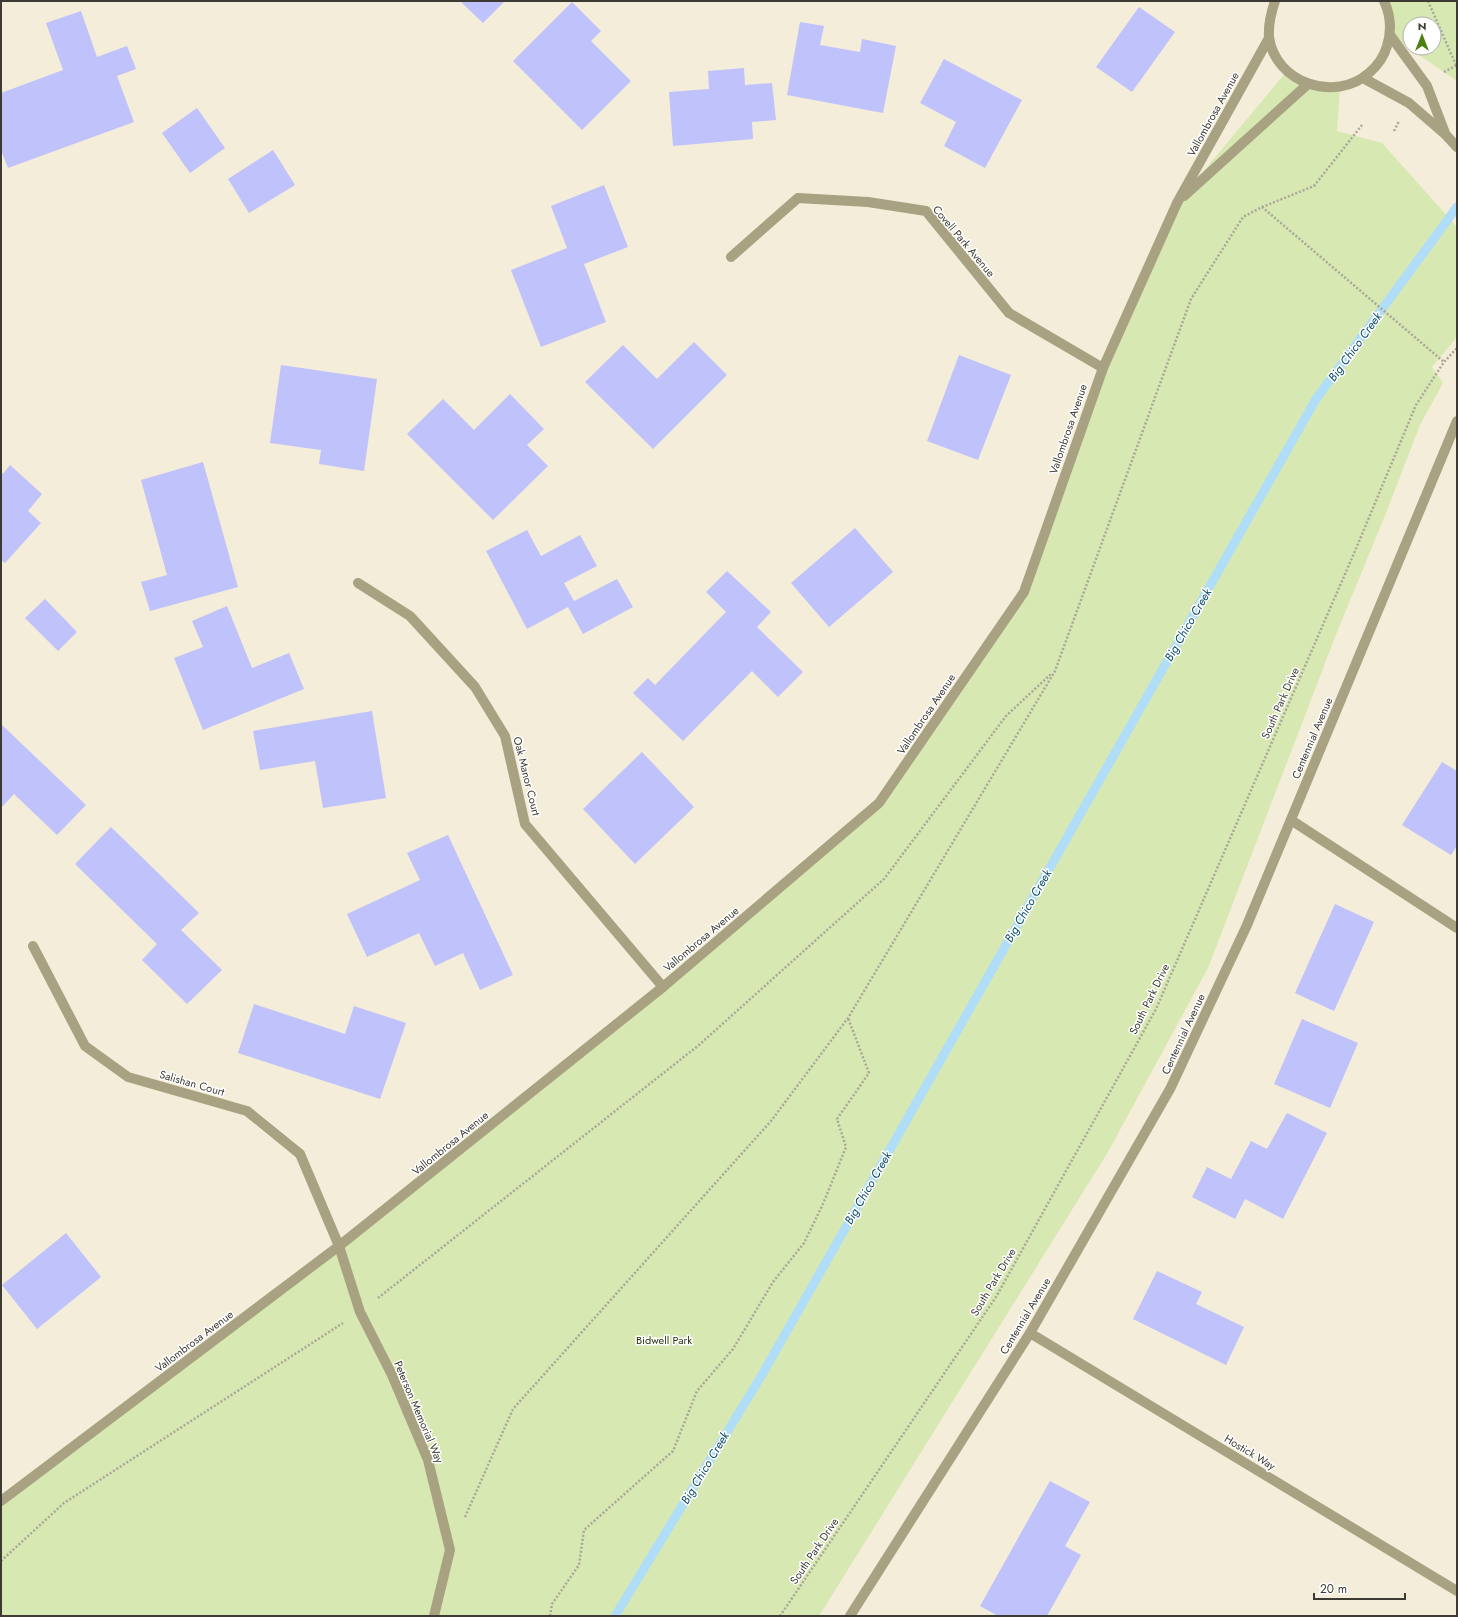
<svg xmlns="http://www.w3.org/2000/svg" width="1458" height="1617" viewBox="0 0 1458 1617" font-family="Jost,sans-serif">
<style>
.green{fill:#d7e8b2;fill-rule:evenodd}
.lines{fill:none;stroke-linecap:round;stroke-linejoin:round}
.stream{stroke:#b0ddf8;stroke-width:9}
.building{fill:#c0c2fc}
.path{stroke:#aba697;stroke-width:2.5;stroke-dasharray:2 2;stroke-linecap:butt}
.service{stroke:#a8a282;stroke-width:10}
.minor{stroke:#a8a282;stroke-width:10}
.tertiary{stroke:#a8a282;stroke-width:10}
.labels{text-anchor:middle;stroke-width:3;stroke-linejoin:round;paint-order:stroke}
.street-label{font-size:11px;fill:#3c3a32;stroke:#fff}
.park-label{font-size:11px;fill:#293111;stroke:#fff}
.water-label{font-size:12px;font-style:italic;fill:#074967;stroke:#fff}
</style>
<rect width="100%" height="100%" fill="#f3edd9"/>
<!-- green -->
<g class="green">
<path d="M1384,1H1457V81L1390,35ZM1410,24H1434V48H1410Z"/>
<path d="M1287,71L1297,78L1340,87L1337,131L1382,143L1457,227V337L1432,367L1443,383L1420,425L1386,513L1337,632L1208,968L1108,1152L819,1616H1V1501L339,1246L879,803L1024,592L1103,368L1177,203Z"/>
</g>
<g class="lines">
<!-- stream -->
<path class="stream" d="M615,1616L763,1373L1316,399L1457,207"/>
</g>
<!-- building -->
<g class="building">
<path d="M460,1H505L483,23Z"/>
<path d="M572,2L601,31L591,41L631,81L582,130L513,61Z"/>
<path d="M1139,7L1175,32L1132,92L1096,67Z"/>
<path d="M81,11L97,57L127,46L136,69L117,76L134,122L8,168L1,150V93L63,70L46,23Z"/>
<path d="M800,22L824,26L820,45L860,52L862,39L896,46L883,113L787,95Z"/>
<path d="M944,59L1022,100L985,168L944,146L956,122L920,103Z"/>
<path d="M744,68L745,85L772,83L776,120L752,122L753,139L673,146L669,92L709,89L708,71Z"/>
<path d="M197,108L225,148L190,173L162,133Z"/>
<path d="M273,150L295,185L249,213L228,179Z"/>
<path d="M604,185L628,247L584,264L606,322L541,347L511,270L567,248L551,206Z"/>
<path d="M694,342L727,375L653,449L585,382L623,345L657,379Z"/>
<path d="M959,355L1011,375L978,460L927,441Z"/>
<path d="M281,365L377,379L364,471L319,464L321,450L270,443Z"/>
<path d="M510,394L544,429L527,445L548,466L493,520L407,434L443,399L474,430Z"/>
<path d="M203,462L238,587L150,611L141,582L167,575L141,480Z"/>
<path d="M10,465L42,494L28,511L41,523L5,563L1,560V471L3,474Z"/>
<path d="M855,528L893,572L829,627L791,583Z"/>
<path d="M527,530L541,556L580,535L597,566L564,583L574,601L617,579L633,607L583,634L568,607L527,629L486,551Z"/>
<path d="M727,571L771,612L757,627L803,672L778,697L752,671L683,741L633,693L648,678L655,685L726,612L706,592Z"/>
<path d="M45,599L77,632L58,651L25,618Z"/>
<path d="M227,606L252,668L289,653L304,689L203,730L174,658L203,647L192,621Z"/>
<path d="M372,711L386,798L323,808L315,761L260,770L253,731Z"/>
<path d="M1,724L86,805L57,835L14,794L1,808Z"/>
<path d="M642,752L694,807L635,864L583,809Z"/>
<path d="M1442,762L1457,771V846L1451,855L1402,825Z"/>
<path d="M111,827L199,913L181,930L222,970L187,1004L142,960L157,944L75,864Z"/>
<path d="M448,835L513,975L480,990L463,953L435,966L419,933L367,957L347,914L420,880L407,853Z"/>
<path d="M1335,904L1374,922L1334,1011L1295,993Z"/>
<path d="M254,1004L345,1034L354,1006L406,1023L380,1099L238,1053Z"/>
<path d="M1302,1019L1358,1043L1330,1108L1274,1084Z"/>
<path d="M1287,1113L1327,1133L1283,1219L1245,1199L1235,1219L1192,1197L1207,1167L1231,1179L1251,1141L1267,1149Z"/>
<path d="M66,1233L101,1277L37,1329L2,1285Z"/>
<path d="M1157,1271L1202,1292L1196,1304L1244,1327L1226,1365L1133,1319Z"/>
<path d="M1050,1481L1090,1502L1065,1546L1081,1555L1047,1616H998L980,1606Z"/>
</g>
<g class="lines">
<!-- path -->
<g class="path">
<path d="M1428,1L1456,65"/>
<path d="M1444,72L1457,65"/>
<path d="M1394,131L1399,121"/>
<path d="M1262,207L1444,362"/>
<path d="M378,1298L699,1045L884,879L1006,716L1051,674"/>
<path d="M465,1517L513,1409L771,1121L848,1018L1055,671L1191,299L1243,217L1262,207L1314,186L1362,125"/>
<path d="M1,1561L64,1503L343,1323"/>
<path d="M550,1616L552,1604L579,1565L584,1530L673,1451L697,1391L733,1349L773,1282L804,1243L823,1204L846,1147L837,1119L869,1073L848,1018"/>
<path d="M780,1616L996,1297L1156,1009L1355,551L1416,405L1444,362L1457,348"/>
</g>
<!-- service -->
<path class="service" d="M1291,820L1457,928"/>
<!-- minor -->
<g class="minor">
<path d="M731,257L798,198L868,202L926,211L1009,313L1103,368"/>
<path d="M358,583L410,616L475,687L505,736L525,824L663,987"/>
<path d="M33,946L85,1046L128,1077L247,1111L300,1154L339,1246L360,1312L392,1375L428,1460L450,1550L434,1616"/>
<path d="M1030,1333L1457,1591"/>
<path d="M850,1616L1030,1333L1170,1089L1247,925L1457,421"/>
</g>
<!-- tertiary -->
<g class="tertiary">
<path d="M1275,1C1271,13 1268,24 1269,37C1275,83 1335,103 1369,73C1377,66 1384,57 1387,46C1392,30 1391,16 1384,1"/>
<path d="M1390,35L1427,86L1445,133"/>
<path d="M1363,78L1409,103L1446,135L1457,147"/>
<path d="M1184,196L1308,84"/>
<path d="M1,1501L339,1246L663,987L879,803L1024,592L1103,368L1177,203L1269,38"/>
</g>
</g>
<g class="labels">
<!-- street labels -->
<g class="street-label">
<text transform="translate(1213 114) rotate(-61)" y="4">Vallombrosa Avenue</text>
<text transform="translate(964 241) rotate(50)" y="4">Covell Park Avenue</text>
<text transform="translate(1068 429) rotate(-71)" y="4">Vallombrosa Avenue</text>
<text transform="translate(1280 703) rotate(-66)" y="4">South Park Drive</text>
<text transform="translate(926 714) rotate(-56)" y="4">Vallombrosa Avenue</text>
<text transform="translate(1312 738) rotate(-67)" y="4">Centennial Avenue</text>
<text transform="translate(527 776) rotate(76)" y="4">Oak Manor Court</text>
<text transform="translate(701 939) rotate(-40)" y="4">Vallombrosa Avenue</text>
<text transform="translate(1149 999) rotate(-64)" y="4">South Park Drive</text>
<text transform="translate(1183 1034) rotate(-65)" y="4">Centennial Avenue</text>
<text transform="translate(192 1083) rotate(16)" y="4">Salishan Court</text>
<text transform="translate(450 1143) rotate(-39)" y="4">Vallombrosa Avenue</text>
<text transform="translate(993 1282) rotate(-59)" y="4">South Park Drive</text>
<text transform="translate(1025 1316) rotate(-59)" y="4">Centennial Avenue</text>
<text transform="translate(194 1341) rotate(-37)" y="4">Vallombrosa Avenue</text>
<text transform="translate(419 1412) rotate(67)" y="4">Peterson Memorial Way</text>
<text transform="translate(1250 1452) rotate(31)" y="4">Hostick Way</text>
<text transform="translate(814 1551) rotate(-56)" y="4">South Park Drive</text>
</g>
<!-- park labels -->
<g class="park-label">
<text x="664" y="1344">Bidwell Park</text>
</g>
<!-- water labels -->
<g class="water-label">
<text transform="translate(1355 347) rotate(-54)" y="4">Big Chico Creek</text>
<text transform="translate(1188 625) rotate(-60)" y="4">Big Chico Creek</text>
<text transform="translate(1028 906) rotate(-60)" y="4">Big Chico Creek</text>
<text transform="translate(868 1188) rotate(-60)" y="4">Big Chico Creek</text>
<text transform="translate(705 1468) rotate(-59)" y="4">Big Chico Creek</text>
</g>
</g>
<!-- border -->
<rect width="1458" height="1617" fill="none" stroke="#3c3a32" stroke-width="4"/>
<!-- north arrow -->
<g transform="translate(1422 36)"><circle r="19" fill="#ffffff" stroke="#b1b0ad"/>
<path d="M0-3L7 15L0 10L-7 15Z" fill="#4d8012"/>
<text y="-6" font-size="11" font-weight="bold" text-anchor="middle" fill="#3c3a32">N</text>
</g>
<!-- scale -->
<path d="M1314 1593v6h91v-6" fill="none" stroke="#3c3a32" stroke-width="2"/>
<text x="1320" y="1593" font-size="12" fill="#3c3a32" stroke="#ffffff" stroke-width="3" paint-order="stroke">20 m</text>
</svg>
